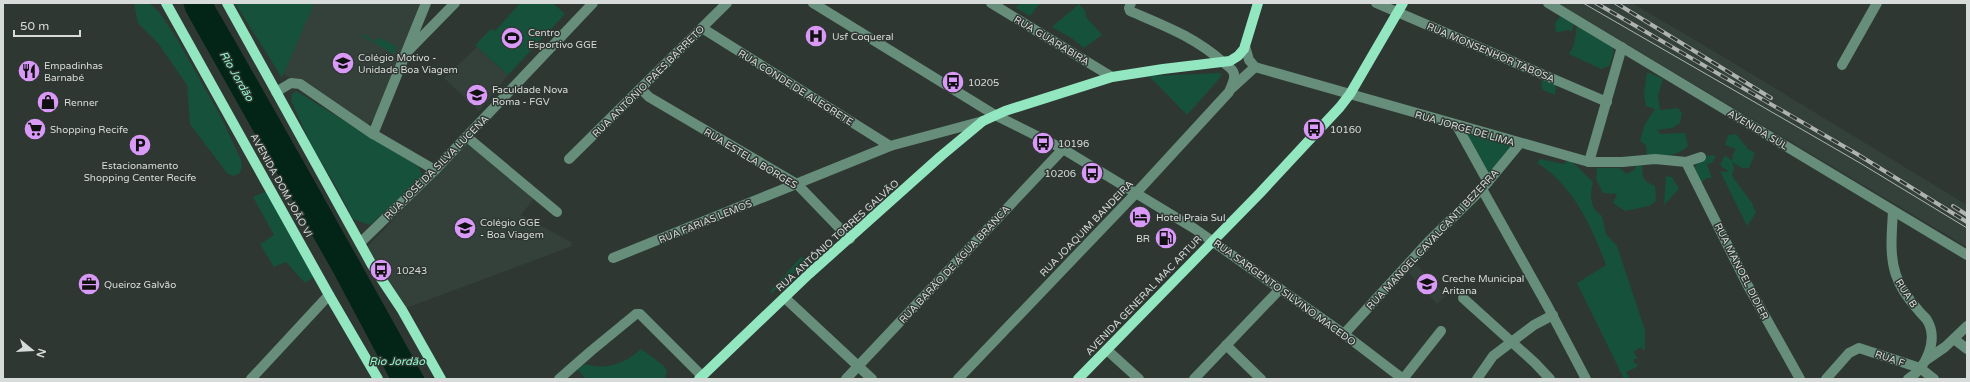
<svg xmlns="http://www.w3.org/2000/svg" width="1970" height="382" viewBox="0 0 1970 382" font-family="'Varela Round',sans-serif">
<style>
.built{fill:#33413a}
.green{fill:#16513b}
.water{fill:#032518}
.lines{fill:none;stroke-linecap:round;stroke-linejoin:round}
.minor{stroke:#668e7b;stroke-width:10}
.major{stroke:#92e7c1;stroke-width:10}
.tram{stroke:#aeb3b1;stroke-width:1}
.rail-casing{stroke:#aeb3b1;stroke-width:4}
.rail{stroke:#2f3733;stroke-width:2.5;stroke-dasharray:8;stroke-linecap:butt}
.labels{text-anchor:middle;stroke-width:3;stroke-linejoin:round;paint-order:stroke}
.poi-label{font-size:10px;fill:#d7dbd9;stroke:#2f3733;text-anchor:start}
.street-label{font-size:10px;fill:#d7dbd9;stroke:#2f3733}
.water-label{font-size:11px;font-style:italic;fill:#93fbce;stroke:#2f3733}
</style>
<rect width="100%" height="100%" fill="#2f3733"/>
<!-- built -->
<g class="built">
<path d="M312,3H422L374,119L367,125L284,74Z"/>
<path d="M1558,3H1632L1732,62L1967,205V247Z"/>
<path d="M819,25L825,29L815,49L806,42Z"/>
<path d="M477,47L508,75L479,111L444,78Z"/>
<path d="M469,140L536,196L521,215L571,242L572,246L406,308L367,247Z"/>
<path d="M1416,264L1446,296L1437,304L1408,272Z"/>
</g>
<!-- green -->
<g class="green">
<path d="M134,3H149L159,12L176,37L221,117L241,160L242,167L239,174L233,176L227,173L190,124L187,85L158,43L138,23Z"/>
<path d="M235,3H314L282,78Z"/>
<path d="M520,3H553L565,14L508,75L475,45L491,29L495,31Z"/>
<path d="M1020,3H1040L1030,16L1016,8Z"/>
<path d="M1079,4L1085,10L1086,17L1102,35L1084,48L1073,39L1052,27Z"/>
<path d="M1560,16L1574,24L1572,31L1566,30L1556,33L1555,24Z"/>
<path d="M1581,24L1612,46L1614,52L1609,66L1601,69L1569,54L1574,45L1577,26Z"/>
<path d="M363,34L376,42L379,37L397,47L394,54L362,36Z"/>
<path d="M1647,72L1663,79L1658,96L1660,110L1678,108L1682,113L1680,123L1672,128L1657,130L1661,134L1685,133L1688,146C1677,157 1663,156 1647,155L1646,145L1640,141L1645,124L1655,109L1646,106L1644,95Z"/>
<path d="M1222,73L1218,80L1187,115L1149,76Z"/>
<path d="M1543,78L1556,84L1555,95L1543,90L1541,85Z"/>
<path d="M296,91L418,166L423,176L370,225L353,219L337,188L312,147L291,100L292,94Z"/>
<path d="M1465,131L1516,145L1488,178Z"/>
<path d="M1736,134L1748,149L1755,153L1749,168H1742L1732,162L1734,168L1732,176L1752,203L1756,213L1747,226L1720,171L1729,172L1720,165L1725,155L1732,161L1733,154L1736,149L1725,145L1728,135Z"/>
<path d="M1716,155L1712,163L1707,164L1712,178H1707L1700,184L1693,168L1706,156Z"/>
<path d="M1540,159L1564,164L1569,159L1593,182C1590,196 1589,207 1602,216L1606,234L1617,246L1645,330V349L1643,351L1641,347L1633,352L1638,358L1633,360L1635,364H1638L1637,367L1626,372L1630,379H1624L1577,283L1606,265C1592,227 1573,185 1537,163Z"/>
<path d="M1637,163L1642,165C1643,179 1642,180 1655,186L1656,201L1649,206L1625,211L1613,203L1617,194L1603,193L1596,179L1597,168H1619L1627,174L1634,170Z"/>
<path d="M1666,176L1672,177L1679,189L1664,205Z"/>
<path d="M267,191L314,277L305,283L286,262L274,267L260,244L274,235L253,197Z"/>
<path d="M801,257L809,259L771,294V290Z"/>
<path d="M641,349L663,365L667,371L665,379H586L577,369L586,364C606,371 626,363 641,349Z"/>
</g>
<!-- water -->
<path class="water" d="M183,3H213C285,127 355,253 425,379H390L333,272L186,12Z"/>
<g class="lines">
<!-- minor -->
<g class="minor">
<path d="M813,3L995,115L1063,149L1195,229L1344,334L1403,379L1441,331"/>
<path d="M991,3L1112,77"/>
<path d="M1376,3L1607,102"/>
<path d="M1548,3L1967,255"/>
<path d="M702,28L890,146"/>
<path d="M1245,46L1249,60L1255,67L1589,162H1622L1655,159L1686,162L1701,157"/>
<path d="M409,50L455,3"/>
<path d="M1842,65L1877,3"/>
<path d="M1232,88L1255,67"/>
<path d="M641,89L649,97L797,184L850,239"/>
<path d="M276,92L291,83L300,84L373,134L435,170"/>
<path d="M1457,126L1488,182"/>
<path d="M373,134L426,3"/>
<path d="M467,137L557,212"/>
<path d="M569,159L727,3"/>
<path d="M1589,162L1622,47"/>
<path d="M1686,162L1747,284L1800,379"/>
<path d="M1482,189L1547,305L1586,379"/>
<path d="M1893,211C1892,231 1889,255 1896,275C1900,288 1910,301 1919,311C1922,315 1925,317 1927,320C1939,340 1926,368 1908,379"/>
<path d="M360,243L435,170L593,3"/>
<path d="M613,258L890,146L983,121"/>
<path d="M785,298L872,379"/>
<path d="M1463,298L1535,363L1550,379"/>
<path d="M1344,334L1430,240L1482,189L1520,143"/>
<path d="M1954,339L1967,349"/>
<path d="M1226,345L1261,379"/>
<path d="M1107,350L1139,379"/>
<path d="M1926,360L1945,347L1967,326"/>
<path d="M251,379L329,295"/>
<path d="M559,379L591,351L636,314H640L702,376"/>
<path d="M846,379L1063,149"/>
<path d="M958,379L1137,192L1229,92C1231,87 1235,80 1234,74C1233,69 1228,66 1224,63C1195,37 1165,26 1130,11L1129,8L1131,3"/>
<path d="M1194,379L1280,289"/>
<path d="M1477,379L1493,356L1534,325L1553,315"/>
<path d="M1826,379L1849,353L1859,348L1920,368L1934,379"/>
</g>
<!-- major -->
<g class="major">
<path d="M166,3L329,295L378,379"/>
<path d="M227,3L372,265L402,310L441,379"/>
<path d="M699,379L809,274L941,156L983,121L1005,111L1112,77L1163,69L1230,61L1238,56L1244,49L1258,3"/>
<path d="M1078,379L1260,193L1340,107L1350,94L1403,3"/>
</g>
<!-- tram -->
<path class="tram" d="M1583,3L1860,163L1967,228"/>
<!-- rail casing -->
<g class="rail-casing">
<g id="rail">
<path d="M1596,3L1857,154L1967,222"/>
<path d="M1616,3L1771,98"/>
<path d="M1953,206L1967,215"/>
</g>
</g>
<!-- rail -->
<use href="#rail" class="rail"/>
</g>
<!-- icons -->
<defs>
<g id="hospital-disc" transform="scale(1.15)"><circle r="9.5" fill="#d99af7" stroke="#2f3733"/><path d="M-5-5h3v3.5h4V-5h3V5h-3V1.5h-4V5h-3Z" fill="#111"/></g>
<g id="stadium-disc" transform="scale(1.15)"><circle r="9.5" fill="#d99af7" stroke="#2f3733"/><path d="M0-5a6.5 5 0 1 0 0 10a6.5 5 0 1 0 0-10ZM-3.5-1.8h7v3.6h-7Z" fill="#111"/></g>
<g id="school-disc" transform="scale(1.15)"><circle r="9.5" fill="#d99af7" stroke="#2f3733"/><path d="M0-5L7-2L0 1L-7-2ZM-4 1L0 2.5L4 1V4Q0 6-4 4Z" fill="#111"/></g>
<g id="restaurant-disc" transform="scale(1.15)"><circle r="9.5" fill="#d99af7" stroke="#2f3733"/><path d="M-5-6h1v4h1v-4h1v4h1v-4h1v5L-1.5 .5V6h-2V.5L-5-1ZM5-6V6H3V1.5H1.5Q1.5-4 5-6Z" fill="#111"/></g>
<g id="bus-disc" transform="scale(1.15)"><circle r="9.5" fill="#d99af7" stroke="#2f3733"/><path d="M-5-6H5V4H4V6H2V4H-2V6H-4V4H-5ZM-3.5-4V0h7V-4ZM-3.5 1.2v1.5H-2V1.2ZM2 1.2v1.5H3.5V1.2Z" fill="#111"/></g>
<g id="university-disc" transform="scale(1.15)"><circle r="9.5" fill="#d99af7" stroke="#2f3733"/><path d="M0-5L7-2L0 1L-7-2ZM-4 1L0 2.5L4 1V4Q0 6-4 4Z" fill="#111"/></g>
<g id="shop-disc" transform="scale(1.15)"><circle r="9.5" fill="#d99af7" stroke="#2f3733"/><path d="M-5-2.5h2.3a2.7 3.5 0 0 1 5.4 0H5L5.5 6h-11ZM-1.5-2.5h3a1.5 2.3 0 0 0-3 0Z" fill="#111"/></g>
<g id="supermarket-disc" transform="scale(1.15)"><circle r="9.5" fill="#d99af7" stroke="#2f3733"/><path d="M-6-5.5h2.5l.6 2H6L4.5 2H-2.5L-4.4-4H-6ZM-1.5 3.2a1.3 1.3 0 1 0 .1 0ZM3 3.2a1.3 1.3 0 1 0 .1 0Z" fill="#111"/></g>
<g id="parking-disc" transform="scale(1.15)"><circle r="9.5" fill="#d99af7" stroke="#2f3733"/><path d="M-3.5-5.5H1a3.5 3.5 0 0 1 0 7H-1V5.5H-3.5ZM-1-3.4V-.6H.8a1.4 1.4 0 0 0 0-2.8Z" fill="#111"/></g>
<g id="hotel-disc" transform="scale(1.15)"><circle r="9.5" fill="#d99af7" stroke="#2f3733"/><path d="M-6-4.5h1.5V1H6V5H4.5V3h-9V5H-6ZM-4 0a1.8 1.8 0 1 1 3.6 0ZM.5 0V-2.5h3Q6-2.5 6 0Z" fill="#111"/></g>
<g id="fuel-disc" transform="scale(1.15)"><circle r="9.5" fill="#d99af7" stroke="#2f3733"/><path d="M-5.5-6h7V0h2V4h1.3V-2.5L3-4.5l.8-.8L6-3V5H2.5V1h-1V6h-7ZM-4.2-4.7v3.2H.2V-4.7Z" fill="#111"/></g>
<g id="office-disc" transform="scale(1.15)"><circle r="9.5" fill="#d99af7" stroke="#2f3733"/><path d="M-6-3h4V-5.5h4V-3h4V5H-6ZM-1-4.5V-3h2v-1.5ZM-6 0V1H6V0Z" fill="#111"/></g>
</defs>
<g fill-rule="evenodd">
<use href="#hospital-disc" x="816" y="36"/>
<use href="#stadium-disc" x="512" y="38"/>
<use href="#school-disc" x="343" y="63"/>
<use href="#restaurant-disc" x="29" y="71"/>
<use href="#bus-disc" x="953" y="82"/>
<use href="#university-disc" x="477" y="95"/>
<use href="#shop-disc" x="48" y="102"/>
<use href="#supermarket-disc" x="35" y="129"/>
<use href="#bus-disc" x="1314" y="129"/>
<use href="#bus-disc" x="1043" y="143"/>
<use href="#parking-disc" x="140" y="145"/>
<use href="#bus-disc" x="1092" y="173"/>
<use href="#hotel-disc" x="1140" y="217"/>
<use href="#school-disc" x="465" y="228"/>
<use href="#fuel-disc" x="1166" y="238"/>
<use href="#bus-disc" x="381" y="270"/>
<use href="#office-disc" x="89" y="284"/>
<use href="#school-disc" x="1427" y="284"/>
</g>
<g class="labels">
<!-- poi labels -->
<g class="poi-label">
<text x="528" y="36">Centro<tspan x="528" dy="12">Esportivo GGE</tspan></text>
<text x="832" y="40">Usf Coqueral</text>
<text x="358" y="61">Colégio Motivo -<tspan x="358" dy="12">Unidade Boa Viagem</tspan></text>
<text x="44" y="69">Empadinhas<tspan x="44" dy="12">Barnabé</tspan></text>
<text x="968" y="86">10205</text>
<text x="492" y="93">Faculdade Nova<tspan x="492" dy="12">Roma - FGV</tspan></text>
<text x="64" y="106">Renner</text>
<text x="50" y="133">Shopping Recife</text>
<text x="1330" y="133">10160</text>
<text x="1058" y="147">10196</text>
<text x="140" y="169" text-anchor="middle">Estacionamento<tspan x="140" dy="12">Shopping Center Recife</tspan></text>
<text x="1076" y="177" text-anchor="end">10206</text>
<text x="1156" y="221">Hotel Praia Sul</text>
<text x="480" y="226">Colégio GGE<tspan x="480" dy="12">- Boa Viagem</tspan></text>
<text x="1150" y="242" text-anchor="end">BR</text>
<text x="396" y="274">10243</text>
<text x="1442" y="282">Creche Municipal<tspan x="1442" dy="12">Aritana</tspan></text>
<text x="104" y="288">Queiroz Galvão</text>
</g>
<!-- street labels -->
<g class="street-label">
<text transform="translate(1052 40) rotate(31)" y="4">RUA GUARABIRA</text>
<text transform="translate(1491 52) rotate(23)" y="4">RUA MONSENHOR TABOSA</text>
<text transform="translate(648 81) rotate(-45)" y="4">RUA ANTÔNIO PAES BARRETO</text>
<text transform="translate(796 87) rotate(32)" y="4">RUA CONDE DE ALEGRETE</text>
<text transform="translate(1465 128) rotate(16)" y="4">RUA JORGE DE LIMA</text>
<text transform="translate(1758 129) rotate(31)" y="4">AVENIDA SUL</text>
<text transform="translate(751 158) rotate(31)" y="4">RUA ESTELA BORGES</text>
<text transform="translate(436 167) rotate(-45)" y="4">RUA JOSÉ DA SILVA LUCENA</text>
<text transform="translate(282 185) rotate(61)" y="4">AVENIDA DOM JOÃO VI</text>
<text transform="translate(705 221) rotate(-22)" y="4">RUA FARIAS LEMOS</text>
<text transform="translate(1086 228) rotate(-46)" y="4">RUA JOAQUIM BANDEIRA</text>
<text transform="translate(837 235) rotate(-42)" y="4">RUA ANTÔNIO TORRES GALVÃO</text>
<text transform="translate(1432 239) rotate(-47)" y="4">RUA MANOEL CAVALCANTI BEZERRA</text>
<text transform="translate(954 264) rotate(-47)" y="4">RUA BARÃO DE ÁGUA BRANCA</text>
<text transform="translate(1742 271) rotate(63)" y="4">RUA MANOEL DIDIER</text>
<text transform="translate(1285 292) rotate(36)" y="4">RUA SARGENTO SILVINO MACEDO</text>
<text transform="translate(1907 293) rotate(58)" y="4">RUA B</text>
<text transform="translate(1143 295) rotate(-46)" y="4">AVENIDA GENERAL MAC ARTUR</text>
<text transform="translate(1890 358) rotate(19)" y="4">RUA F</text>
</g>
<!-- water labels -->
<g class="water-label">
<text transform="translate(237 76) rotate(60)" y="4">Rio Jordão</text>
<text x="397" y="365">Rio Jordão</text>
</g>
</g>
<!-- border -->
<rect width="1970" height="382" fill="none" stroke="#d7dbd9" stroke-width="8"/>
<!-- north arrow -->
<g transform="translate(32 350) rotate(108)" stroke="#2f3733" stroke-width="3" paint-order="stroke">
<path d="M0-3L7 15L0 10L-7 15Z" fill="#d7dbd9"/>
<text y="-6" font-size="11" font-weight="bold" text-anchor="middle" fill="#d7dbd9">N</text>
</g>
<!-- scale -->
<path d="M14 30v6h66v-6" fill="none" stroke="#d7dbd9" stroke-width="2"/>
<text x="20" y="30" font-size="12" fill="#d7dbd9" stroke="#2f3733" stroke-width="3" paint-order="stroke">50 m</text>
</svg>
